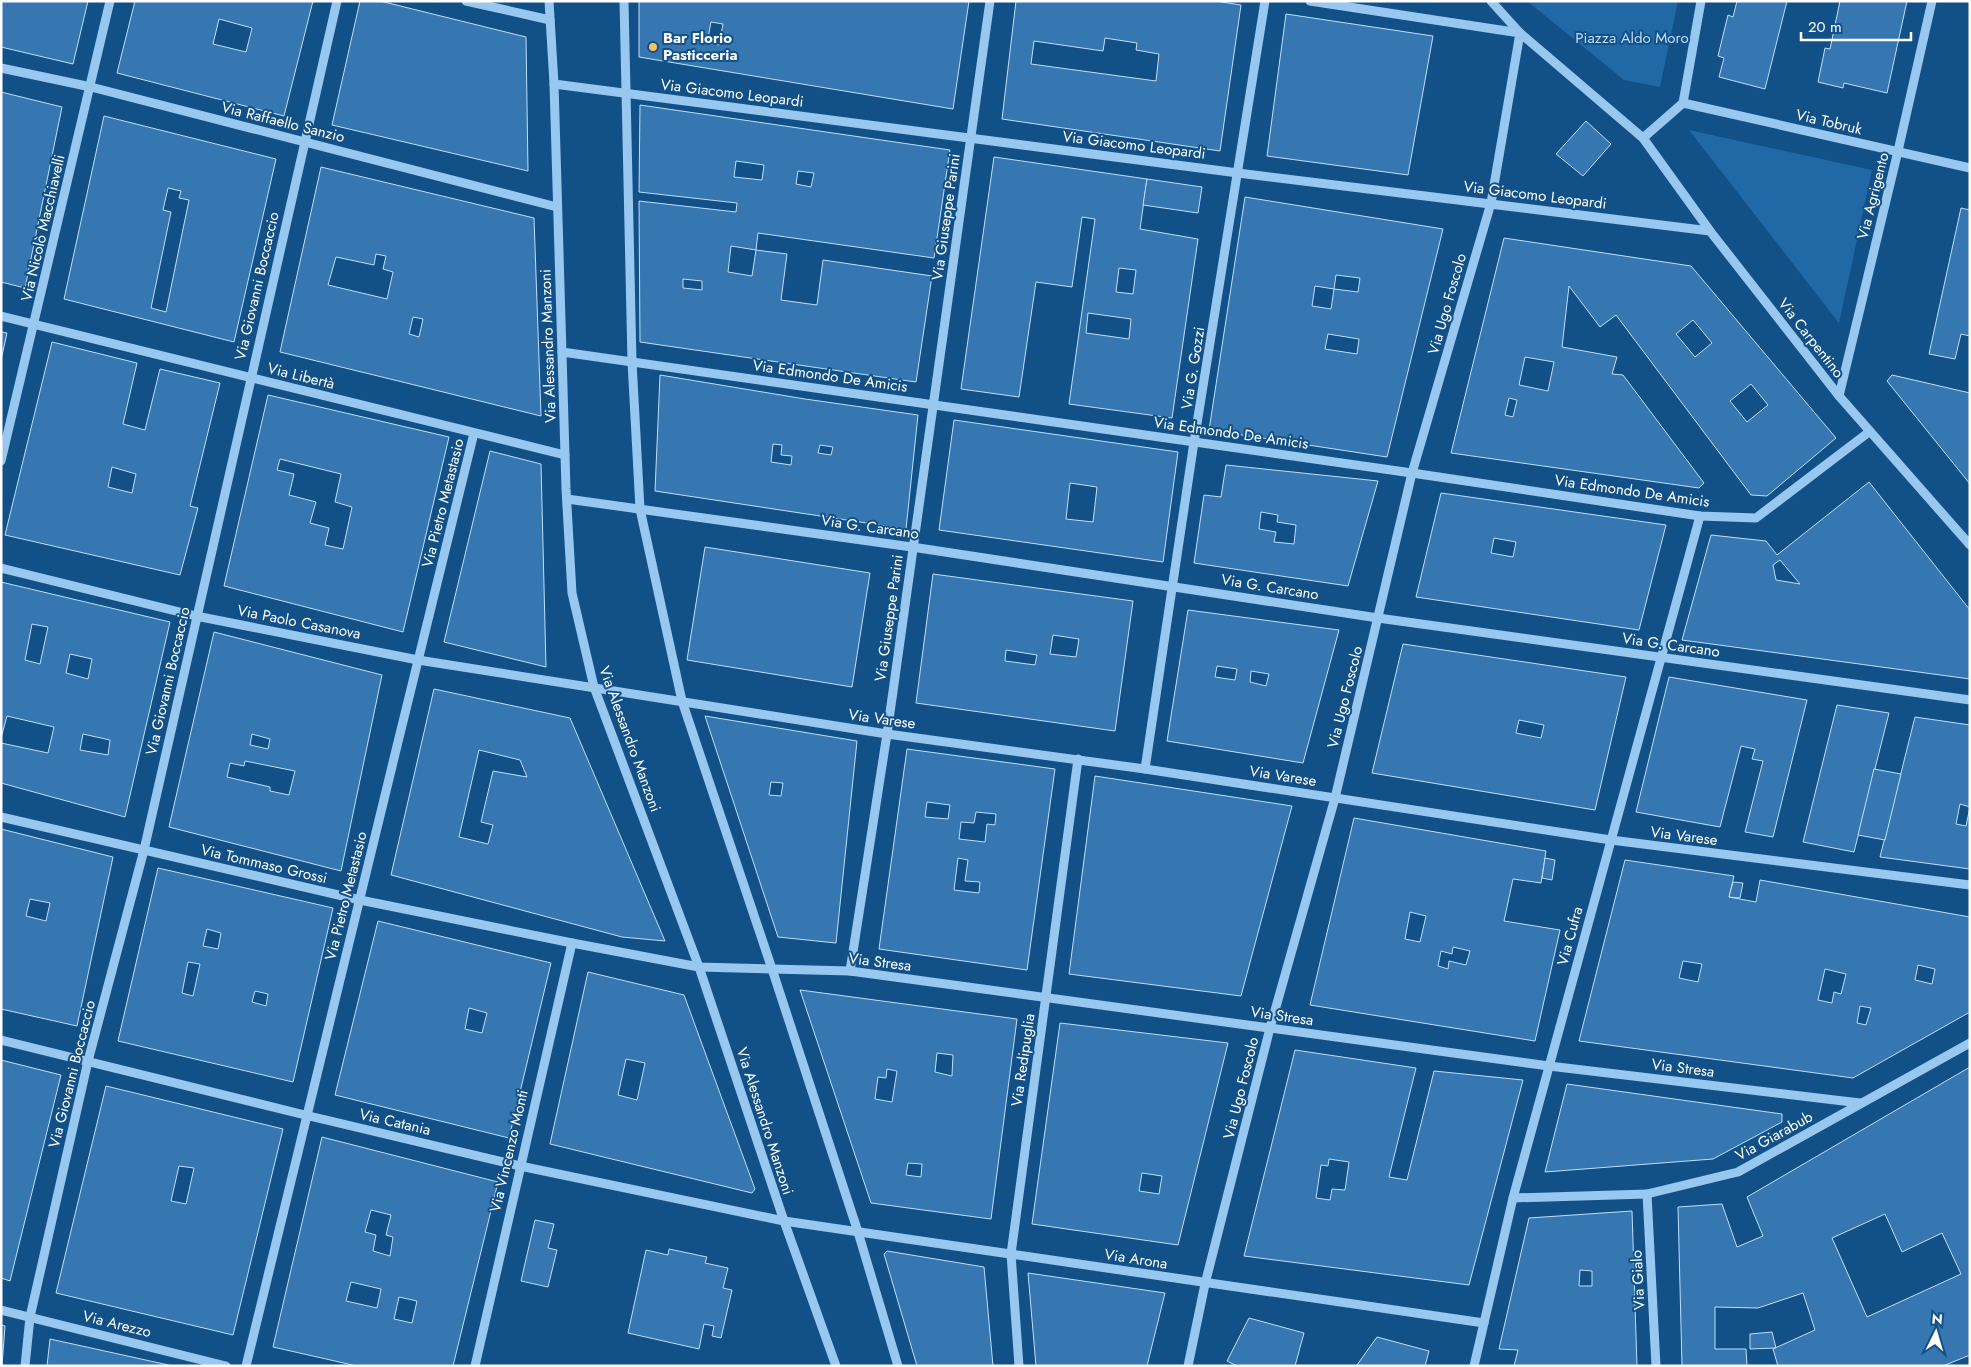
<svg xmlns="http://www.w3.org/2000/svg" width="1971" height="1367" viewBox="0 0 1971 1367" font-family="Jost,sans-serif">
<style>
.green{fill:#2168a7}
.building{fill:#3677b1;stroke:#bedffc;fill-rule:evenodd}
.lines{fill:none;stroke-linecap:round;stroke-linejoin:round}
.minor{stroke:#98c7f0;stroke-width:9}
.poi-dot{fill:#ffc057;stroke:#125088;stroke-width:2}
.labels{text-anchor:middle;stroke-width:4;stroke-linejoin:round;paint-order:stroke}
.poi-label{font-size:15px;font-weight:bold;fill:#fff;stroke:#125088;text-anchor:start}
.park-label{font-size:15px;fill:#bedffc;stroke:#125088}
.street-label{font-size:15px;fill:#fff;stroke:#125088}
</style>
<rect width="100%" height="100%" fill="#125088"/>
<!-- green -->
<g class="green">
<path d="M1527,1H1678L1660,87L1624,80Z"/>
<path d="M1689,130L1872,170L1839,323Z"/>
</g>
<!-- building -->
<g class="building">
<path d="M1,1H88L73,64L1,47Z"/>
<path d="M135,1H313L284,116L117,73ZM219,19L252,28L246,52L213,44Z"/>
<path d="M360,1H380L526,37L528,171L332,125Z"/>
<path d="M639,1H969L953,109L639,57ZM711,22L723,24L719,45L707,43Z"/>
<path d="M1016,1H1216L1241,5L1220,151L1002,119ZM1105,38L1137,43L1136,50L1159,54L1156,81L1031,64L1034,41L1103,51Z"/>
<path d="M1737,1H1787L1765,89L1719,77L1724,58L1718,56L1728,15L1733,17Z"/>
<path d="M1840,1H1907L1887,93L1844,83L1843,88L1818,82L1825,48L1830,49Z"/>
<path d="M1286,14L1433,36L1408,175L1267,156Z"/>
<path d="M1,92L62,107L25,288L1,282Z"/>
<path d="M640,105L950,150L934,258L758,233L756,250L787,254L781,300L817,305L823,260L932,276L916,382L640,342L639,201L736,212L737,203L639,192ZM736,161L764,165L762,180L734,177ZM798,171L814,173L811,187L796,184ZM731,246L756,250L752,276L728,272ZM683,279L702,281V290L683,288Z"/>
<path d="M104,116L276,159L234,342L64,299ZM168,188L181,191L179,198L189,200L166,312L151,308L171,212L163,210Z"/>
<path d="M1586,121L1611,144L1583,176L1556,154Z"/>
<path d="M994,157L1147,179L1140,229L1198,239L1172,418L1069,404L1095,219L1082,217L1072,287L1036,282L1019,397L961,389ZM1119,268L1136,270L1133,294L1116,292ZM1088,313L1131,319L1129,339L1086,333Z"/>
<path d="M321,167L534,218L541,416L280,352ZM376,254L386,256L383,269L393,272L387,299L328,285L336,257L374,265ZM413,317L423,319L419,337L409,334Z"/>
<path d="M1147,179L1202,187L1198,213L1143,205Z"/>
<path d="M1245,197L1443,229L1387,457L1209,430ZM1336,275L1360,278L1358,292L1334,289ZM1315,286L1334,289L1331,309L1312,306ZM1328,334L1359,339L1357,354L1325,349Z"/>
<path d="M1961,208L1970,210V336L1961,334L1955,359L1929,354Z"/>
<path d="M1504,238L1691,266L1836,438L1767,496L1751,495L1616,315L1600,327L1569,286L1562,347L1617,357L1612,374L1623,375L1704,483L1699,488L1451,453ZM1693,320L1712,343L1695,357L1676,334ZM1525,357L1554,362L1548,391L1519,385ZM1751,384L1768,405L1747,422L1730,401ZM1509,398L1517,400L1513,417L1505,415Z"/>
<path d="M1,332L7,333L1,360Z"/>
<path d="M52,342L137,363L123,424L145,430L160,369L220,383L190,506L198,508L180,575L5,535ZM112,467L136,474L132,493L108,487Z"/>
<path d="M660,375L805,399L918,415L906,529L655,491ZM773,444L782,445L781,455L792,456L791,465L771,462ZM820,445L833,447L831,455L818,453Z"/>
<path d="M1892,375L1970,393V484L1887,381Z"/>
<path d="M268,395L449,437L403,632L224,586ZM280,459L341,474L335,502L352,507L343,549L325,545L329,528L310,523L316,502L289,495L294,474L277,470Z"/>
<path d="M954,420L1178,452L1163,562L939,530ZM1070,483L1097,487L1093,522L1066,519Z"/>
<path d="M490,451L541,464L546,667L444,642Z"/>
<path d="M1226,465L1378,481L1348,586L1194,563L1204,495L1221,497ZM1261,512L1278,515L1277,522L1296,525L1294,544L1274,542L1276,532L1259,529Z"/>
<path d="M1869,482L1970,610V679L1682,640L1711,535L1766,541L1777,555ZM1780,560L1800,584L1776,580L1773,565Z"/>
<path d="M1441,493L1666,525L1639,630L1416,597ZM1494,538L1516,542L1513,557L1491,553Z"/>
<path d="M705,547L870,573L852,687L687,660Z"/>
<path d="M933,574L1133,601L1115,731L916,703ZM1053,635L1079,639L1076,657L1050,654ZM1006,650L1037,655L1035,665L1005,661Z"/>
<path d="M1,582L170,622L125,817L1,783V743L48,753L54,727L7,716L1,738ZM32,624L48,627L40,664L25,660ZM70,654L92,659L88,679L66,673ZM83,734L110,740L108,755L80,750Z"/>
<path d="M1188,610L1339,630L1303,763L1167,741ZM1217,666L1237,669L1235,680L1215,677ZM1251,671L1269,674L1266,686L1250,682Z"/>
<path d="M214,632L382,675L341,871L169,827ZM252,734L270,739L268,749L250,745ZM245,761L295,771L289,795L270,791V787L227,777L230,763L244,766Z"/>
<path d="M1403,644L1626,677L1595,810L1372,773ZM1519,720L1544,725L1541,738L1516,733Z"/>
<path d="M1669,677L1807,700L1773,837L1745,832L1763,761L1752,759L1755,749L1741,746L1720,827L1636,812Z"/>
<path d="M434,689L570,718L665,941L622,937L391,875ZM479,750L520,760L527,777L493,771L481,822L493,825L488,844L459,837Z"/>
<path d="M1837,705L1889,713L1854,852L1803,842Z"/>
<path d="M705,716L857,741L836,943L778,937ZM771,782L783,783L781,796L769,795Z"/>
<path d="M1915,717L1970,725V869L1880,857ZM1960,804L1970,807L1966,826L1956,824Z"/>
<path d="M907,749L1055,769L1027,970L879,949ZM927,802L950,805L948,819L925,817ZM976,812L996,814L995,825L987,824L985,842L959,839L961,822L974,823ZM958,858L968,860L965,881L980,882L979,893L954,890Z"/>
<path d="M1874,769L1901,774L1885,840L1858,835Z"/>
<path d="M1095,776L1292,806L1241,996L1069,974Z"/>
<path d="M1354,818L1546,851L1541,883L1513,879L1504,921L1560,930L1535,1041L1310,1005ZM1410,912L1426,916L1420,942L1405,939ZM1453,947L1470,951L1466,965L1449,961L1448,969L1438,966L1441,951L1452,954Z"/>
<path d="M1,829L113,857L77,1026L1,1009ZM30,899L50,903L46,921L26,916Z"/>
<path d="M1545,858L1555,860L1552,880L1542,878Z"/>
<path d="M1625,860L1734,876L1729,897L1756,902L1760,880L1970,917V1012L1853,1078L1579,1041ZM1683,961L1702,964L1698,982L1679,978ZM1918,965L1935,969L1932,984L1915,980ZM1825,969L1846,974L1841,994L1834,992L1832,1003L1818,1000ZM1860,1006L1871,1008L1866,1025L1857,1023Z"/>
<path d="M158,868L333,908L293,1082L118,1041ZM207,929L221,933L218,949L203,946ZM188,962L200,964L193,996L182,993ZM255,991L268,994L266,1006L252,1002Z"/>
<path d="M1733,882L1743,883L1740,898L1729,897Z"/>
<path d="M378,921L551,963L509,1138L335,1095ZM469,1008L487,1013L482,1033L465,1029Z"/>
<path d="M588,972L684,995L755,1189L752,1193L550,1144ZM626,1059L645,1063L637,1100L618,1095Z"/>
<path d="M800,990L1017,1019L991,1219L871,1203ZM937,1053L953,1055L952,1076L935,1072ZM887,1069L897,1071L892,1102L875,1099L878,1077L886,1078ZM908,1163L922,1164L921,1177L906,1175Z"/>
<path d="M1060,1023L1228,1043L1178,1245L1032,1224ZM1142,1173L1162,1176L1159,1194L1139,1191Z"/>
<path d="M1295,1050L1416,1068L1389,1177L1407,1180L1434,1071L1523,1080L1469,1285L1244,1256ZM1329,1159L1349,1162L1345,1190L1332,1189L1330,1200L1316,1198L1321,1165L1328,1166Z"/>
<path d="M1,1060L61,1075L10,1281L1,1278Z"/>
<path d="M1970,1067V1355L1943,1366H1778L1773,1349L1815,1330L1803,1293L1758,1308L1715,1307V1349H1746L1747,1366H1682L1678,1207L1722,1204L1737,1247L1763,1236L1747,1197ZM1885,1214L1902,1252L1942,1233L1961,1274L1867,1317L1832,1238Z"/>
<path d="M1567,1084L1782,1114V1122L1713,1159L1545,1172Z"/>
<path d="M106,1086L283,1129L233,1335L56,1293ZM179,1166L194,1168L186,1204L171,1201Z"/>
<path d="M322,1137L498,1182L453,1366H357L273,1347ZM371,1210L391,1215L386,1235L393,1237L390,1256L373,1251L376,1235L365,1232ZM351,1282L381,1289L377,1308L346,1301ZM399,1297L417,1301L412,1323L394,1319Z"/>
<path d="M1632,1211L1637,1366H1514L1518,1350L1499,1349L1529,1218ZM1580,1270L1592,1271V1286H1579Z"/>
<path d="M535,1220L554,1224L548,1248L557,1250L548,1287L521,1281Z"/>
<path d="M669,1249L707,1257L705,1263L728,1268L723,1288L732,1290L721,1338L712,1336L714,1326L704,1324L699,1349L628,1333L646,1250L668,1255Z"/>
<path d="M887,1251L984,1267L993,1366H917L884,1254Z"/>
<path d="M1028,1273L1165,1293L1147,1366H1036Z"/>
<path d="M1249,1318L1304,1333L1295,1366H1237L1227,1361Z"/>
<path d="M1,1325L5,1326L2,1366H1Z"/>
<path d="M1772,1332L1776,1348L1750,1349V1334Z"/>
<path d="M1377,1337L1429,1351L1425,1366H1358L1357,1365Z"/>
<path d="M50,1339L173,1366H47Z"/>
</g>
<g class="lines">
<!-- minor -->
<g class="minor">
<path d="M466,1L550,20"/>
<path d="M549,1L554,84L566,489L572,593L594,687L699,967L784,1221L836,1366"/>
<path d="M624,1L632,362L640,509L682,701L772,969L858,1232L898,1366"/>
<path d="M1491,1L1520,33L1643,138L1710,231L1839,396L1970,545"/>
<path d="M1,68L91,87L557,207"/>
<path d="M554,84L1238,173L1710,231"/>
<path d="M1683,103L1970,168"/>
<path d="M1643,138L1683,103L1701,1"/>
<path d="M1,316L565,455"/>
<path d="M562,352L1412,473L1700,516L1756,518L1869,432"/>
<path d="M1839,396L1898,151L1932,1"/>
<path d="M1,461L110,1"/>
<path d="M567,499L912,547L1378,618L1970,700"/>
<path d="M1,568L196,616L418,660L887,734L1145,769L1611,840L1970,885"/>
<path d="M1145,769L1194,442L1265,1"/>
<path d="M1,817L360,900L572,943L699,967L850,971L1549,1066L1860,1103"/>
<path d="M850,971L887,734L990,1"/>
<path d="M1,1040L305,1115L520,1166L784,1221L1484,1323"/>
<path d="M1647,1194L1656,1366"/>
<path d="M1513,1198L1647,1194L1738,1172L1970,1043"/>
<path d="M1,1310L226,1366"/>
<path d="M25,1366L30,1317L88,1061L144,850L337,1"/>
<path d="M246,1366C320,1054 398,744 474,433"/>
<path d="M475,1366L572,943"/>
<path d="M1019,1366L1011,1254L1078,759"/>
<path d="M1188,1366L1205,1284L1270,1028L1335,798L1412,473L1491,203L1520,33L1310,1"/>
<path d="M1474,1366L1513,1198L1700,516"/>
</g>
</g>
<!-- markers -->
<circle class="poi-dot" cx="653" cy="47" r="5"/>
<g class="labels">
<!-- poi labels -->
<g class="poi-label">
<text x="663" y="43">Bar Florio<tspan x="663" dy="17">Pasticceria</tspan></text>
</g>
<!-- park labels -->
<g class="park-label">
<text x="1632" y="43">Piazza Aldo Moro</text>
</g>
<!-- street labels -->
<g class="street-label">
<text transform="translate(732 93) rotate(7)" y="5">Via Giacomo Leopardi</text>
<text transform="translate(283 122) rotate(14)" y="5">Via Raffaello Sanzio</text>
<text transform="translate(1829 122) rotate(13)" y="5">Via Tobruk</text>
<text transform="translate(1134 145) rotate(7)" y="5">Via Giacomo Leopardi</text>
<text transform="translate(1535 195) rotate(7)" y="5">Via Giacomo Leopardi</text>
<text transform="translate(1873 196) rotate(-76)" y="5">Via Agrigento</text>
<text transform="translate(946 217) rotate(-82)" y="5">Via Giuseppe Parini</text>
<text transform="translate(43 228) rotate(-77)" y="5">Via Nicolò Macchiavelli</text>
<text transform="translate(257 286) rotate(-77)" y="5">Via Giovanni Boccaccio</text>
<text transform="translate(1447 304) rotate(-74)" y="5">Via Ugo Foscolo</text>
<text transform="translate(1811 338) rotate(52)" y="5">Via Carpentino</text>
<text transform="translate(548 346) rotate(-92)" y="5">Via Alessandro Manzoni</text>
<text transform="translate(1193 368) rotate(-81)" y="5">Via G. Gozzi</text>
<text transform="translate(301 376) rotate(14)" y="5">Via Libertà</text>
<text transform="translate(830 376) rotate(8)" y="5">Via Edmondo De Amicis</text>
<text transform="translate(1231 433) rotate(8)" y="5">Via Edmondo De Amicis</text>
<text transform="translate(1632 491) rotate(8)" y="5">Via Edmondo De Amicis</text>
<text transform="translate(443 503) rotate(-76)" y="5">Via Pietro Metastasio</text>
<text transform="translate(870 527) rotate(8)" y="5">Via G. Carcano</text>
<text transform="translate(1270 587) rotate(9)" y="5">Via G. Carcano</text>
<text transform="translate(889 618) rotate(-82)" y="5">Via Giuseppe Parini</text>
<text transform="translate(299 622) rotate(11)" y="5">Via Paolo Casanova</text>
<text transform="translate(1671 645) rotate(8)" y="5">Via G. Carcano</text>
<text transform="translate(168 681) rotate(-77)" y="5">Via Giovanni Boccaccio</text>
<text transform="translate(1345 697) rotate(-76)" y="5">Via Ugo Foscolo</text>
<text transform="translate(882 719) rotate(8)" y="5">Via Varese</text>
<text transform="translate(630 739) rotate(70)" y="5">Via Alessandro Manzoni</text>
<text transform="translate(1283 776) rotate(9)" y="5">Via Varese</text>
<text transform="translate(1684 836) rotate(7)" y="5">Via Varese</text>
<text transform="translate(264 864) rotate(13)" y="5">Via Tommaso Grossi</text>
<text transform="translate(346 896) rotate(-76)" y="5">Via Pietro Metastasio</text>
<text transform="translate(1570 936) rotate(-75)" y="5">Via Cufra</text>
<text transform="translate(880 962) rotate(7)" y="5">Via Stresa</text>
<text transform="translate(1282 1016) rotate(8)" y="5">Via Stresa</text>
<text transform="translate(1023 1060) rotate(-82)" y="5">Via Redipuglia</text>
<text transform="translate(1683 1068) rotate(7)" y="5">Via Stresa</text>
<text transform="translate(72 1074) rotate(-76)" y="5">Via Giovanni Boccaccio</text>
<text transform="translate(1241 1088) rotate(-76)" y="5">Via Ugo Foscolo</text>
<text transform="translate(765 1121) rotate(72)" y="5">Via Alessandro Manzoni</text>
<text transform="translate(395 1122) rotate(13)" y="5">Via Catania</text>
<text transform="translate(1774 1136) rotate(-29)" y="5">Via Giarabub</text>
<text transform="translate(509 1151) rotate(-77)" y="5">Via Vincenzo Monti</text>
<text transform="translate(1136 1259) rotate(9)" y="5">Via Arona</text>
<text transform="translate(1638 1280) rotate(-93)" y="5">Via Gialo</text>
<text transform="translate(117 1324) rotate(14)" y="5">Via Arezzo</text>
</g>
</g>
<!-- border -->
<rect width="1971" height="1367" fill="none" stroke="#ffffff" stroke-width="5"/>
<!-- north arrow -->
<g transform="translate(1936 1332) rotate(5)" stroke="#125088" stroke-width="4" paint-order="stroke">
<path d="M0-4L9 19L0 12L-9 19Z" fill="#ffffff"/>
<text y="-8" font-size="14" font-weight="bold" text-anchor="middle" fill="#ffffff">N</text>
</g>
<!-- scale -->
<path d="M1801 32v8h110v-8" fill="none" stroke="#ffffff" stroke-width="2.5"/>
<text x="1808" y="32" font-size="15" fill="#ffffff" stroke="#125088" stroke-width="4" paint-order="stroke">20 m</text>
</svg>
